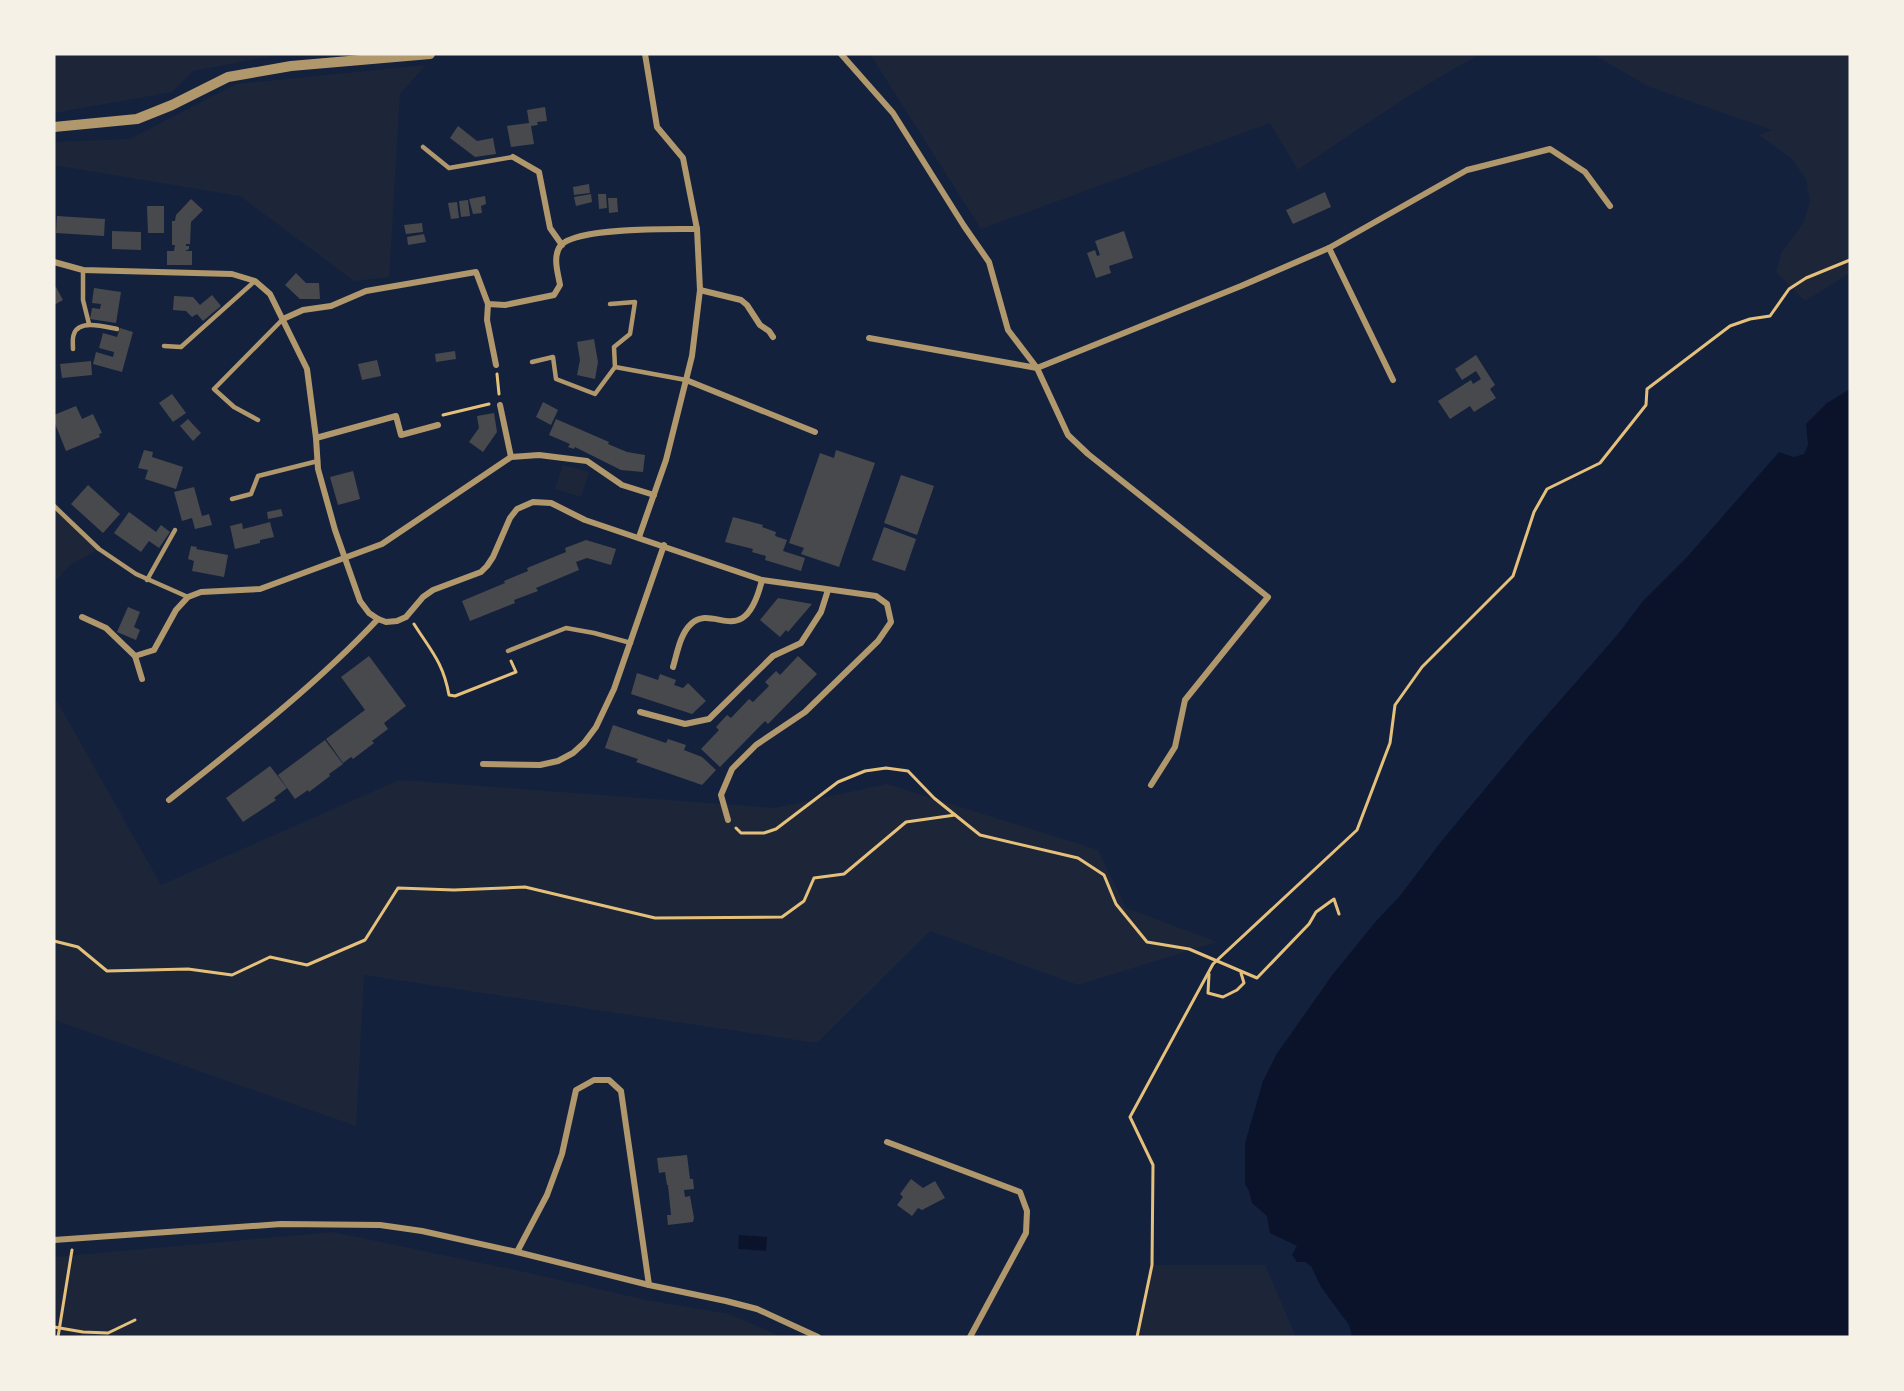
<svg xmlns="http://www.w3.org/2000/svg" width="1904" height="1391" viewBox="0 0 1904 1391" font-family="'Roboto Serif',serif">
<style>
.green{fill:#1d2539}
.water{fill:#0b132b}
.building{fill:#48494c}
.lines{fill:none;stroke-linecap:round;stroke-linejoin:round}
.path{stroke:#e5c07b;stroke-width:3}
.service{stroke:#b1986c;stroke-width:4.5}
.minor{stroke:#b1986c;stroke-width:6}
.tertiary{stroke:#b1986c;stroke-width:10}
</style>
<rect width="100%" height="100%" fill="#14213d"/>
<!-- green -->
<g class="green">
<path d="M54,54H282L193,71L172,92L54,113Z"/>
<path d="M870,54H1481C1417,88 1358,129 1298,170L1270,123L981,229Z"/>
<path d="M1592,54H1850V273L1805,301L1776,272L1781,253L1804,222L1810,201L1806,179L1792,159L1759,135L1772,130L1650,87Z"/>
<path d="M426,65L400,94L389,277L354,281L240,196L54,165V142L130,139L236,84Z"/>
<path d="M563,465L589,472L581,497L555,489Z"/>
<path d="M54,496L62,514L99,549L70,565L54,583Z"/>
<path d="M54,696L161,885L399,780L775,808L887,784L1098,850L1126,908L1217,942L1078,985L930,931L817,1043L364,975L356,1126L54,1020Z"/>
<path d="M333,1232L525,1272L646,1300L729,1314L782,1337H54V1257Z"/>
<path d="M1152,1265H1265L1296,1337H1138Z"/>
</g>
<!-- water -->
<g class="water">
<path d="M1850,389V1337H1352L1349,1325L1321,1287L1311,1266L1305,1262H1297L1292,1255L1297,1246L1270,1233L1267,1216L1252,1203L1249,1191L1245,1184V1143L1263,1081L1276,1055L1333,974L1377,920L1399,897L1440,843L1528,737L1618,634L1643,601L1687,557L1779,452L1794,457L1804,454L1808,445L1806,424L1827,403Z"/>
<path d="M739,1235L767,1237L766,1251L738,1249Z"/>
</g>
<!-- building -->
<g class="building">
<path d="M545,107L547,121L537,122L538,125L531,126L534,144L511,147L507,126L529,123L527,110Z"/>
<path d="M458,126L477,141L493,138L496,154L475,157L450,138Z"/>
<path d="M589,184L590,193L574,195L573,187Z"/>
<path d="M1325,192L1331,207L1293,224L1286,210Z"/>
<path d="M591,194L592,202L576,206L574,197Z"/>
<path d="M598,194H606L607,208L599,209Z"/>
<path d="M485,196L486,204L481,206L482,213L473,214L469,199Z"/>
<path d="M608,198H617L618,212L609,213Z"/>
<path d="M191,199L203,210L191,222L190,244H186V246H189V249L185,251H192V265H167V251H174L175,245H172V221H175L176,215Z"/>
<path d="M468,200L470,216L461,217L459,201Z"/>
<path d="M457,202L459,218L451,219L448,203Z"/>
<path d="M147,206H164V233H148Z"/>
<path d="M57,216L105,219L104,236L56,233Z"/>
<path d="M422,223L423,232L406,234L404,225Z"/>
<path d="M112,231L141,232V250L112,249Z"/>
<path d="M1124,231L1133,258L1109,266L1111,273L1096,278L1087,253L1095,250L1097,256L1100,255L1095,241Z"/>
<path d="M424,234L426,242L408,245L407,237Z"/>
<path d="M296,273L306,283H319L320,299H300L285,285Z"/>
<path d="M56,287L63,300L54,305V288Z"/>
<path d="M94,288L121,292L116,323L90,319L92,308L100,309L101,304L92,303Z"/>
<path d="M212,295L221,306L203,321L197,314L192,317L186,311L173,310L174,296L193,297L200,305Z"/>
<path d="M120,328L133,332L122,372L93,364L96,352L113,357L114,352L99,348L103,333L117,337Z"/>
<path d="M594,339L598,362L595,379L577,375L580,360L577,342Z"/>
<path d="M455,351L456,359L436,362L435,354Z"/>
<path d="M1476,355L1495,385L1490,389L1496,398L1474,412L1470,406L1450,419L1438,401L1471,380L1473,384L1481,379L1476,371L1462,380L1455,369Z"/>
<path d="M377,360L381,376L362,380L358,364Z"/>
<path d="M91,361L92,375L62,378L60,364Z"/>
<path d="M172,394L186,413L173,422L159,403Z"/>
<path d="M543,402L558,410L551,425L536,417Z"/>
<path d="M76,406L82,419L93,414L102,433L99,434L100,437L66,451L54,421V415Z"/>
<path d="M494,413L497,432L483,452L469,442L479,428L477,416Z"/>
<path d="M188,419L201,433L193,441L180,426Z"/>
<path d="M556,419L609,442L608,444L627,452L645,455L643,472L621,470L575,447L574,449L568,447L570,444L549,435Z"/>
<path d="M144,450L153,452L152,457L183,467L176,489L145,479L148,470L138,468Z"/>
<path d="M836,450L875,463L839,567L801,554L804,548L789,543L820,453L834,458Z"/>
<path d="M353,471L360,499L338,505L330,477Z"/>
<path d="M901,475L934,486L917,535L884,523Z"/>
<path d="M88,485L120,514L103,533L71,504Z"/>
<path d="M194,487L202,516L209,514L212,525L195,529L192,518L182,521L174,492Z"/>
<path d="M281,509L283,516L268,519L267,512Z"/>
<path d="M129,512L156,532L161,525L170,532L159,548L149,541L141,552L114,533Z"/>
<path d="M733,517L763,525L762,527L776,532L775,536L787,540L783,551L805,558L801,571L765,560L766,556L752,552L753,549L725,542Z"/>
<path d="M270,522L274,537L260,540V543L235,549L230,526L242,523L243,529Z"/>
<path d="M884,527L916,539L905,571L872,560Z"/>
<path d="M586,540L616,549L611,565L587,558L576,562L579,570L536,588L538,591L514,600L515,603L470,621L462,601L505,583L504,581L528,571L527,568L566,552L565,548Z"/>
<path d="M191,546L197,547L196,549L228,555L224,577L192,571L194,561L188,559Z"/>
<path d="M778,598L812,604L788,632L786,630L780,637L760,620Z"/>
<path d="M128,607L140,612L134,627L140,630L136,640L117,632Z"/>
<path d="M369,656L406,706L384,723L388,729L372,741L374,743L353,759L351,757L343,763L326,739L365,710L341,677Z"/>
<path d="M798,656L817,674L768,724L765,721L720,767L701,749L719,730L716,727L727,715L731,718L749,699L753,702L769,686L765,682L776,671L780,675Z"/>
<path d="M637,673L658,680L660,674L676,680L674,685L683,688L688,683L706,701L692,714L631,694Z"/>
<path d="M613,725L666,743L668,739L686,745L684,750L702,757L716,770L702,785L636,762L638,759L605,748Z"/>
<path d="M325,740L343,764L329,774L330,776L309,792L308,790L295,799L278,775Z"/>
<path d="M270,766L287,788L274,798L276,800L243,822L226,798Z"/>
<path d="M687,1155L690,1179H693L694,1189L684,1190L685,1197L690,1196L694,1218L693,1222L668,1225L667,1215H671L668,1185H667L665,1172L659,1173L657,1158Z"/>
<path d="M911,1179L923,1188L935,1181L945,1198L922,1210L918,1208L912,1216L897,1205L903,1197L900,1194Z"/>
</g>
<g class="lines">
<!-- path -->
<g class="path">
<path d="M497,374L499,394"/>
<path d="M443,415L489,404"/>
<path d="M414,624C431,651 443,662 449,695L455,696L516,672L511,661"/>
<path d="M736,828L741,833H764L776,829L838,782L865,771L886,768L908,771L934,798L980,835L1078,858L1104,875L1116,904L1147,942L1189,949L1257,978L1309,924L1316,912L1334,899L1339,914"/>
<path d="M54,941L78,947L107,971L188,969L232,975L270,957L307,965L365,940L398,888L454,890L525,887L655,918L782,917L804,901L814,878L844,874L906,822L955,815"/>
<path d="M1209,974L1208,993L1223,997L1237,990L1244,983L1241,973"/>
<path d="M54,1327L83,1332L108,1333L135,1320"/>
<path d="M58,1337L72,1250"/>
<path d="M1137,1337L1152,1265L1153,1165L1130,1117L1213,964L1357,830L1390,743L1395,705L1422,667L1513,576L1534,512L1547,489L1600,463L1646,405L1647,389L1730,326L1750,319L1770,316L1789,289L1806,278L1850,260"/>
</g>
<!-- service -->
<g class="service">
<path d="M423,147L449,168L513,157"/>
<path d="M83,270V300L89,324"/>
<path d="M610,304L635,302L630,334L614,347L615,367L686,380"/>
<path d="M164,346L181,347L255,281"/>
<path d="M73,349C73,344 72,338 74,334C79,319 106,327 117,329"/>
<path d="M532,362L553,357L556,379L595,394L615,367"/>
<path d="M258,420L234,407L214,389L283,319"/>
<path d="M232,499L251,494L258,476L318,461"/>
<path d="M54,506L99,549L136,574L188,597"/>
<path d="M147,580L175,530"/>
<path d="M508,651L566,628L594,633L631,643"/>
</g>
<!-- minor -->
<g class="minor">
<path d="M841,54L893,113L964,226L989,262L1008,330L1037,368L1068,435L1088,454L1268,597L1185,700L1175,747L1151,785"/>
<path d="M513,157L539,172L550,228L562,245"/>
<path d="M1329,248L1393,380"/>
<path d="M54,262L83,270L232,274L255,281L270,294L307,369L316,438L318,469L335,530L360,601L369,613L378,619L386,622L397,621L406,617L423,597L433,590L481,572L487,566L493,557L510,518L517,509L533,502L551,503L585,520L762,580L876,596L887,604L891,622L878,641L805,712L756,745L732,769L721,795L728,820"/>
<path d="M700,290L741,300L747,305L760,325L769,331L773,337"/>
<path d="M488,304L487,320L496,365"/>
<path d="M283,319L303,310L331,306L366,291L476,272L488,304L505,305L554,295L560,285C558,273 552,256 561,245C579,227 671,229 697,229"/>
<path d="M869,338L1037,368L1241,286L1329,248L1467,170L1550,149L1585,172L1610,206"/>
<path d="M686,380L815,432"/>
<path d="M500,405L511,457"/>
<path d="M316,438L396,416L401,435L438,425"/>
<path d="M639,537L666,460L692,356L700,290L697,229L683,158L657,127L645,54"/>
<path d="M82,617L106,628L135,656L142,679"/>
<path d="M135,656L154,650L176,610L188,597L201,592L260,589L382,544L511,457L539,455L587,461L622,485L654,495"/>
<path d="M673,667C677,654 680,634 691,624C714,602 744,653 762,580"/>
<path d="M640,712L685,724L709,719L773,656L801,643L821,612L828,590"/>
<path d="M483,764L540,765L558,761L573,753L584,743L596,727L614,689L664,545"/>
<path d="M169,800C241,743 315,686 378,619"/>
<path d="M887,1142L1020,1192L1027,1211L1026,1233L970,1337"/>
<path d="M54,1240L281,1224L380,1225L422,1231L517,1252L649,1285L726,1301L757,1309L818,1337"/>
<path d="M517,1252L547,1195L562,1154L576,1090L594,1080H609L621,1091L649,1285"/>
</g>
<!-- tertiary -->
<path class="tertiary" d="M54,127L137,119L172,105L228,77L291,66L430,54"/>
</g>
<!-- border -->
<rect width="1904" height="1391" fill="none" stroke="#f6f1e7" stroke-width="111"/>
</svg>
